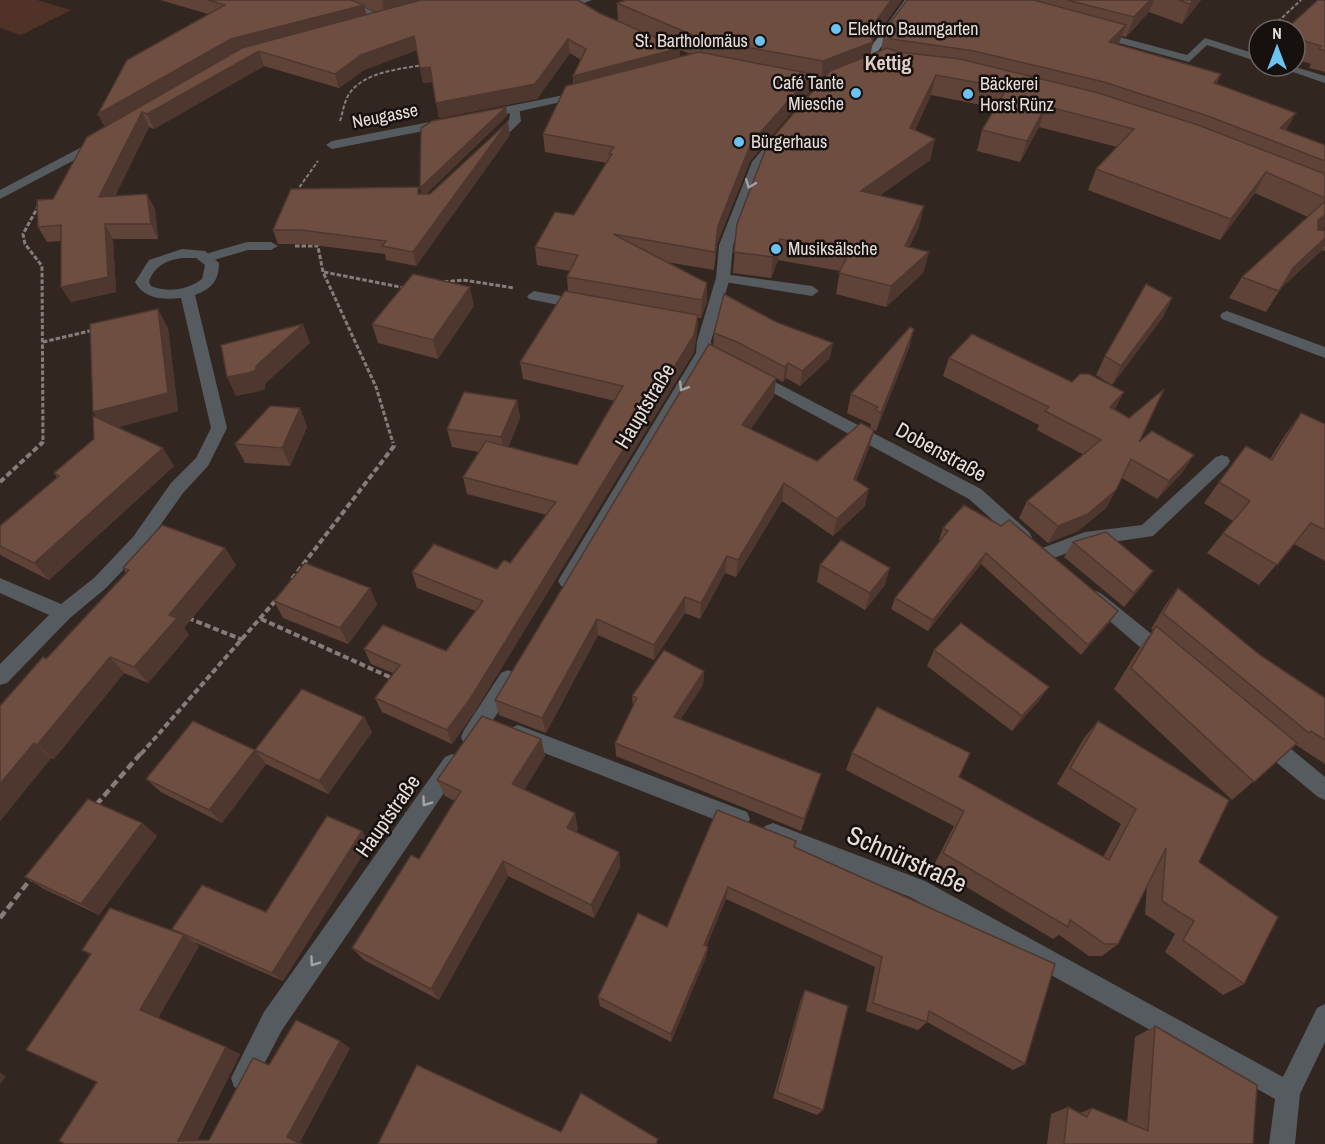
<svg xmlns="http://www.w3.org/2000/svg" width="1325" height="1144" viewBox="0 0 1325 1144" font-family="'Archivo Narrow',sans-serif">
<style>
.green{fill:#513228}
.lines{fill:none;stroke-linecap:round;stroke-linejoin:round}
.path-far3{stroke:#867c78;stroke-width:2;stroke-dasharray:4 2;stroke-linecap:butt}
.path-far2{stroke:#867c78;stroke-width:3;stroke-dasharray:4.5 2;stroke-linecap:butt}
.path-far1{stroke:#867c78;stroke-width:4;stroke-dasharray:6 3;stroke-linecap:butt}
.path{stroke:#867c78;stroke-width:4.5;stroke-dasharray:8 4;stroke-linecap:butt}
.lane{fill:#555b5e;fill-rule:evenodd}
.street{fill:#555b5e;fill-rule:evenodd}
.secondary{fill:#6d767c;fill-rule:evenodd}
.wall{fill:#5f4339;fill-rule:evenodd}
.shaded-wall{fill:#4e372e}
.building{fill:#6f4e42;stroke:#4e372e;stroke-width:1.5}
.oneway{stroke:#a5a3a3}
.poi-dot{fill:#6cc3f2;stroke:#16100e;stroke-width:2}
.labels{text-anchor:middle;stroke-width:5;stroke-linejoin:round;paint-order:stroke}
.far-poi-label{font-size:18px;fill:#e7dedc;stroke:#16100e;text-anchor:start}
.far-street-label{font-size:18px;fill:#e7dedc;stroke:#16100e}
.far-quarter-label{font-size:20px;font-weight:bold;fill:#dfcec8;stroke:#16100e}
.street-label{font-size:21px;fill:#e7dedc;stroke:#16100e}
.near-street-label{font-size:26px;fill:#e7dedc;stroke:#16100e}
</style>
<rect width="100%" height="100%" fill="#322621"/>
<!-- green -->
<path class="green" d="M0,0H37L71,10L21,35L0,28Z"/>
<g class="lines">
<!-- path-far3 -->
<g class="path-far3">
<path d="M1269,30L1301,0"/>
<path d="M340,121C343,112 344,102 349,94C364,72 399,69 423,65"/>
<path d="M296,192L318,161"/>
</g>
<!-- path-far2 -->
<g class="path-far2">
<path d="M39,205L23,234L25,244L42,266L43,443"/>
<path d="M317,242L323,272L376,387L393,443"/>
<path d="M295,246H318"/>
<path d="M324,272L405,288"/>
<path d="M444,282L463,280L514,288"/>
<path d="M43,342L94,330"/>
</g>
<!-- path-far1 -->
<g class="path-far1">
<path d="M0,482L43,442"/>
<path d="M292,579L394,446L393,442"/>
<path d="M188,618L243,640"/>
<path d="M261,619L394,679"/>
<path d="M141,754L277,599"/>
</g>
<!-- path -->
<g class="path">
<path d="M96,805L142,752"/>
<path d="M0,918L33,876"/>
</g>
<!-- lane -->
<g class="lane">
<path d="M511,107H519L521,121L495,147H487V141L509,120Z"/>
<path d="M247,242H271L278,246L271,250H248L207,262L200,258L202,255Z"/>
<path d="M723,274L812,286L819,291L812,296L718,281V275Z"/>
<path d="M534,291L583,300L590,305L583,310L529,299L527,296Z"/>
<path d="M1227,311L1325,347V358L1222,319L1220,316L1222,313Z"/>
</g>
<!-- street -->
<g class="street">
<path d="M320,0C343,0 373,6 389,23L380,25L367,16Z"/>
<path d="M592,0L576,6L571,3L575,0Z"/>
<path d="M1097,31L1187,55L1205,38L1259,55V62L1207,45L1189,62L1093,36V32Z"/>
<path d="M1275,66H1292L1325,76V83Z"/>
<path d="M584,91L588,92V96L484,119L478,115L484,111Z"/>
<path d="M445,119L449,120V126L332,149L326,145L332,141Z"/>
<path d="M779,134L785,138L764,163L733,245L730,278L711,341L712,353L573,586L567,588L561,586L558,581L561,576L696,353L697,341L716,278L719,245L752,162L775,135Z"/>
<path d="M99,138L103,139V145L0,199V190Z"/>
<path d="M182,249L205,251L219,263C219,281 211,289 195,295L227,428L208,466L183,493L145,547L106,588L70,618L7,683L0,685V664L49,615L0,593V578L61,604L94,578L133,537L171,483L196,458L211,428L181,298C163,300 144,299 135,282L149,260ZM182,258H196L205,265L202,279C187,290 169,293 151,286L149,282C154,266 167,260 182,258Z"/>
<path d="M754,371L981,489L1029,532L1032,537L1029,542H1017L969,499L749,380L746,376Z"/>
<path d="M1222,455L1228,457L1230,461L1228,465L1153,536L1086,546L1043,562L1037,560L1034,555L1037,550L1085,532L1142,525L1216,457Z"/>
<path d="M1096,591L1102,594L1170,649L1173,655L1170,661L1163,663L1156,661L1090,604L1087,599L1090,594Z"/>
<path d="M508,670L515,673L518,679L515,685L478,744L471,746L464,744L461,737L464,730L501,673Z"/>
<path d="M518,725L747,812L750,819L747,826L739,829L511,740L508,734L511,728Z"/>
<path d="M1265,731L1272,733L1325,777V800L1318,797L1258,747L1255,740L1258,733Z"/>
<path d="M452,754L459,757L462,764L459,771L282,1030L252,1087L243,1090L234,1087L231,1078L264,1012L445,757Z"/>
<path d="M773,823L925,881L1283,1077L1317,1008L1325,1004V1042L1300,1094L1295,1144H1269L1275,1099L910,897L765,840L762,833L765,826Z"/>
</g>
<!-- secondary -->
<path class="secondary" d="M905,0H915L878,51L880,57L897,65V69H889L871,61L868,51Z"/>
</g>
<!-- wall -->
<g class="wall">
<path d="M160,0H578L599,13L618,21L617,3L902,0L872,41L870,55L881,51L884,31L907,0H1201L1182,24L1149,12L1126,37L1122,36L1118,45L1221,74L1216,84L1286,130L1325,145V227L1321,230H1325V251L1322,250L1281,288L1266,312L1229,298L1242,277L1308,217L1255,193L1220,240L1088,190L1096,169L1117,147L1039,127L1020,162L977,151L982,130L996,108L931,95L915,130L935,139L930,160L880,195L919,227L909,247L929,252L923,273L886,307L836,294L840,271L778,260L771,278L733,273L737,224L822,81L811,80L810,91L750,161L717,244L714,270L666,262L707,283V301L701,318H698L697,332L694,352L474,713L452,744L382,712L375,698L393,673L371,664L364,649L446,651L476,611L417,588L412,572L497,569L510,563L547,515L467,494L463,477L479,452L452,447L447,429L517,400L520,418L508,447L577,465L615,401L523,379L520,362L568,292L567,277L570,271L537,265L535,247L574,215L607,163L545,152L543,134L573,84V76L581,60L570,53L537,99L439,118L433,82L423,83L417,50L364,70L339,88L264,66L154,129L149,127L115,196L147,194L155,209L158,239H113L116,292L71,302L61,287V241L47,242L38,227L53,199L105,127L98,114L208,14ZM364,7L376,12L366,15ZM680,50L691,54L680,57Z"/>
<path d="M1325,0V72L1309,68L1311,64L1295,59V30Z"/>
<path d="M507,116L426,194H430L510,135L416,266L386,260L385,254L306,244H278L273,230L418,187L419,194H421Z"/>
<path d="M1172,298L1163,317L1112,385L1096,375L1105,356Z"/>
<path d="M474,306L438,359L378,343L372,324Z"/>
<path d="M168,328L178,411L118,427L174,466L49,580L2,556L0,554V526L57,478L54,473L94,439L96,418Z"/>
<path d="M914,329L909,348L876,431L874,430L869,448L856,480L865,506L833,536L782,501L736,577L725,573L700,619L685,613L654,660L598,635L546,733L499,715L495,700L713,347L714,333L830,358L800,386L786,378L783,382L776,378L774,396L750,429L817,461L870,428L871,424L847,413L851,394ZM729,355L736,357L760,370Z"/>
<path d="M949,358L1115,410L1139,442L1182,473L1157,499L1122,478L1106,508L1078,531L1048,543L1019,518L1027,501L1084,455L1037,430L1039,425L943,376Z"/>
<path d="M300,408L307,427L290,466L245,463L235,444Z"/>
<path d="M1301,413L1325,424V561L1294,544L1259,585L1207,553L1233,521L1204,503L1219,482L1270,459L1285,435Z"/>
<path d="M943,528L1110,622L1081,655L981,564L928,631L891,609L895,598L940,541L939,540Z"/>
<path d="M1073,542L1153,571L1143,585L1124,607L1064,557Z"/>
<path d="M225,548L236,565L184,628L189,635L148,683L124,673L54,759L51,758L0,821V706L46,659L126,573L123,568Z"/>
<path d="M820,565L885,585L865,610L817,582Z"/>
<path d="M370,588L377,605L348,644L283,618L274,601Z"/>
<path d="M1178,588L1260,655L1325,698V764L1296,745L1232,800L1114,689L1140,647L1153,630L1151,629L1166,604Z"/>
<path d="M934,650L1049,687L1038,702L1012,731L927,666Z"/>
<path d="M704,671L703,685L680,720L817,787L801,831L616,756L615,743L633,706L632,696Z"/>
<path d="M364,717L372,732L328,794L266,764L222,823L161,792L146,779L255,750Z"/>
<path d="M1098,721L1199,862L1244,984L1223,995L1165,952L1175,934L1145,914L1147,885L1118,944L1102,956H1089L1059,935L1053,939L933,867L954,826L846,770L852,753L959,777L1103,857L1121,824L1057,784L1084,738Z"/>
<path d="M541,739L545,756L524,790L578,829L577,832L619,852L620,867L594,918L508,876L439,1000L364,960L352,948L419,859L455,801L445,796L437,780Z"/>
<path d="M717,810L794,847L1025,1064L1013,1070L927,1022L918,1030L866,1011L875,967L726,899L706,946L708,947L706,957L671,1042L600,1006L598,997L667,927Z"/>
<path d="M142,823L157,836L99,915L44,889L25,877Z"/>
<path d="M370,843L283,981L194,942L199,946L158,1018L240,1054L197,1141L209,1140L269,1065L350,1048L300,1142L65,1144L97,1082L90,955L82,950L178,933L172,929L266,912Z"/>
<path d="M805,990L823,1110L817,1115L773,1098L801,999Z"/>
<path d="M1155,1026L1253,1144H1047L1051,1114L1068,1107L1080,1113L1092,1108L1127,1123L1135,1037Z"/>
</g>
<!-- shaded-wall -->
<g class="shaded-wall">
<path d="M385,0H436L385,17L382,1Z"/>
<path d="M891,0H902L871,42H873L869,62L821,82L823,61L870,30Z"/>
<path d="M1150,0H1154L1149,12L1126,37L1134,17Z"/>
<path d="M1193,0H1201L1182,24L1190,4Z"/>
<path d="M364,5L368,21L237,55L106,130L98,114L231,39Z"/>
<path d="M1126,25L1118,45L1109,42Z"/>
<path d="M414,36L417,50L364,70L339,88L335,74L361,55Z"/>
<path d="M568,39L570,53L537,99L439,118L436,103Z"/>
<path d="M680,48V62L574,91L573,76Z"/>
<path d="M259,51L264,66L154,129L147,114Z"/>
<path d="M430,67L433,82L423,83L420,68Z"/>
<path d="M812,74L810,91L750,161L717,244L714,270L718,226L751,143Z"/>
<path d="M936,75L931,95L906,149L910,128Z"/>
<path d="M1046,106L1039,127L1020,162L1027,141Z"/>
<path d="M506,107L507,116L422,198L420,188Z"/>
<path d="M142,112L149,127L107,212L99,197Z"/>
<path d="M1296,113L1284,134L1280,128Z"/>
<path d="M508,122L510,135L416,266L413,252Z"/>
<path d="M935,139L930,160L857,212L861,191Z"/>
<path d="M1266,172L1255,193L1220,240L1231,219Z"/>
<path d="M147,194L155,209L158,239L151,224Z"/>
<path d="M924,206L919,227L900,267L905,246Z"/>
<path d="M1325,215V227L1305,241L1318,220Z"/>
<path d="M105,224L113,239L116,292L71,302L61,287Z"/>
<path d="M1325,238V244L1322,250L1280,289L1293,268Z"/>
<path d="M780,239L778,260L771,278L773,257Z"/>
<path d="M929,252L923,273L886,307L891,286Z"/>
<path d="M707,283V301L701,318L702,300Z"/>
<path d="M470,287L474,306L438,359L433,340Z"/>
<path d="M1172,298L1163,317L1112,385L1121,366Z"/>
<path d="M158,309L168,328L178,411L105,431L93,412Z"/>
<path d="M698,315L697,332L694,352L474,713L452,744L447,730Z"/>
<path d="M303,324L310,343L265,384V389L256,392L236,396L227,377L256,366Z"/>
<path d="M914,329L909,348L876,431L881,413Z"/>
<path d="M833,343L830,358L800,386L802,371Z"/>
<path d="M788,363L786,378L783,382L785,367Z"/>
<path d="M776,378L774,396L741,443L742,425Z"/>
<path d="M1124,392L1114,411L1110,407Z"/>
<path d="M517,400L520,418L505,456L501,437Z"/>
<path d="M300,408L307,427L290,466L282,448Z"/>
<path d="M874,430L869,448L850,496L854,479Z"/>
<path d="M163,448L174,466L49,580L34,563Z"/>
<path d="M1194,455L1182,473L1157,499L1169,481Z"/>
<path d="M784,483L782,501L736,577L738,560Z"/>
<path d="M869,489L865,506L833,536L837,519Z"/>
<path d="M1116,490L1106,508L1078,531L1048,543L1058,526Z"/>
<path d="M225,548L236,565L184,628L189,635L148,683L134,667L169,615Z"/>
<path d="M986,553L981,564L928,631L933,620Z"/>
<path d="M727,556L725,573L700,619L701,603Z"/>
<path d="M890,568L885,585L865,610L870,593Z"/>
<path d="M1153,571L1143,585L1124,607L1134,593Z"/>
<path d="M370,588L377,605L348,644L340,628Z"/>
<path d="M685,597V613L654,660V645Z"/>
<path d="M1118,611L1110,622L1081,655L1088,645Z"/>
<path d="M597,619L598,635L546,733L542,718Z"/>
<path d="M110,657L124,673L54,759L37,745Z"/>
<path d="M704,671L703,685L673,730L674,717Z"/>
<path d="M1049,687L1038,702L1012,731L1022,716Z"/>
<path d="M364,717L372,732L328,794L319,781Z"/>
<path d="M541,739L545,756L517,801L512,784Z"/>
<path d="M34,743L51,758L0,821V784Z"/>
<path d="M255,750L266,764L222,823L209,810Z"/>
<path d="M575,813L578,829L571,843L567,828Z"/>
<path d="M142,823L157,836L99,915L81,904Z"/>
<path d="M362,831L370,843L283,981L272,973Z"/>
<path d="M619,852L620,867L594,918L591,905Z"/>
<path d="M503,861L508,876L439,1000L431,989Z"/>
<path d="M728,887L726,899L703,955L704,945Z"/>
<path d="M184,935L199,946L157,1019L140,1010Z"/>
<path d="M708,947L706,957L671,1042V1034Z"/>
<path d="M340,1041L350,1048L300,1142L304,1144H300L287,1137Z"/>
<path d="M226,1047L240,1054L195,1144L178,1141Z"/>
<path d="M0,1073L6,1076L0,1084Z"/>
</g>
<!-- building -->
<g class="building">
<path d="M208,0H351L364,5L231,39L98,114L127,60L225,5Z"/>
<path d="M421,0H578L599,13L680,48L573,76L586,49L568,39L535,84L436,103L430,67L420,68L414,36L361,55L335,74L259,51L147,114L142,112L99,197L147,194L151,224H105L108,277L61,287V225L38,227L37,200L53,199L87,137L242,48Z"/>
<path d="M626,0H891L870,30L873,42L823,61L702,39L617,3Z"/>
<path d="M907,0H1034L1126,25L1109,42L1221,74L1214,83L1296,113L1280,128L1325,145V161L1208,116L1104,82L974,51L892,39L885,35L884,31Z"/>
<path d="M1067,0H1150L1134,17Z"/>
<path d="M1178,0H1193L1190,4Z"/>
<path d="M1318,0H1325V51L1319,49L1321,46L1295,38V30H1285Z"/>
<path d="M887,48L898,52L960,59L1095,92L1198,125L1325,174V198L1266,172L1231,219L1096,169L1134,129L1046,106L1027,141L982,130L1007,88L936,75L910,128L935,139L861,191L924,206L905,246L929,252L891,286L839,273L850,251L780,239L773,257L734,252L737,224L768,143L830,71Z"/>
<path d="M699,52L812,74L751,143L718,226L715,252L613,234L707,283L702,300L567,277L578,255L535,247L555,212L574,215L612,154H609L614,147L543,134L566,86Z"/>
<path d="M506,107L420,188L421,128L432,121Z"/>
<path d="M508,122L413,252L382,246L386,241L301,230H273L291,189L418,187V194H430Z"/>
<path d="M1325,201V215L1318,220V230H1325V238L1293,268L1279,291L1242,277Z"/>
<path d="M413,274L470,287L433,340L372,324Z"/>
<path d="M1146,284L1172,298L1121,366L1105,356Z"/>
<path d="M565,291L698,315L694,335L470,699L447,730L375,698L400,665L364,649L383,625L446,651L483,601L412,572L434,544L497,569L504,560L510,563L556,502L463,477L486,441L577,465L623,386L520,362Z"/>
<path d="M724,294L776,322L833,343L802,371L788,363L785,367L737,342L714,333Z"/>
<path d="M158,309L168,393L93,412L90,324Z"/>
<path d="M303,324L256,366V370L248,373L227,377L221,345Z"/>
<path d="M910,327L914,329L881,413L875,409L878,407L851,394Z"/>
<path d="M972,334L1072,382L1080,374H1089L1124,392L1110,407L1129,418L1164,389L1139,442L1152,431L1194,455L1169,481L1131,459L1116,490L1088,514L1058,526L1027,501L1101,440L1045,411L1049,407L949,358Z"/>
<path d="M709,344L776,378L742,425L817,461L861,423L874,430L854,479L869,489L837,519L784,483L738,560L727,556L701,603L685,597L654,645L597,619L542,718L495,700Z"/>
<path d="M464,392L517,400L501,437L447,429Z"/>
<path d="M270,406L300,408L282,448L235,444Z"/>
<path d="M1301,413L1325,424V530L1311,523L1277,565L1223,533L1250,501L1219,482L1246,446L1272,460Z"/>
<path d="M93,416L163,448L34,563L0,546V526L59,476L54,473L94,439Z"/>
<path d="M964,505L1001,526L1009,520L1118,611L1088,645L986,553L933,620L895,598L948,531L943,528Z"/>
<path d="M162,525L225,548L169,615L177,618L134,667L110,657L37,745L34,743L0,784V706L43,657L46,659L129,570L123,568Z"/>
<path d="M1106,532L1153,571L1134,593L1073,542Z"/>
<path d="M841,540L890,568L870,593L820,565Z"/>
<path d="M305,563L370,588L340,628L274,601Z"/>
<path d="M1178,588L1260,655L1325,698V740L1311,731L1309,733L1163,613Z"/>
<path d="M961,623L1049,687L1022,716L934,650Z"/>
<path d="M1156,626L1297,743L1254,782L1131,668Z"/>
<path d="M664,650L704,671L674,717L821,774L804,819L615,743L637,698L632,696Z"/>
<path d="M302,689L364,717L319,781L255,750Z"/>
<path d="M877,707L970,753L959,777L1109,860L1136,809L1070,768L1098,721L1229,800L1199,862L1278,917L1244,984L1183,940L1194,921L1162,901L1166,848L1118,944H1105L1070,920L1068,927L943,853L964,811L852,753Z"/>
<path d="M482,716L541,739L512,784L575,813L567,828L619,852L591,905L503,861L431,989L352,948L411,855L419,859L461,791L437,780Z"/>
<path d="M193,721L255,750L209,810L146,779Z"/>
<path d="M88,799L142,823L81,904L25,877Z"/>
<path d="M717,810L796,841L794,847L1055,964L1025,1064L929,1011L927,1022L873,1003L882,957L728,887L704,945L708,947L671,1034L598,997L638,913L667,927Z"/>
<path d="M327,816L362,831L272,973L172,929L202,885L266,912Z"/>
<path d="M110,908L184,935L140,1010L226,1047L178,1141L209,1140L253,1058L269,1065L296,1020L340,1041L287,1137L300,1144H65L59,1141L97,1082L26,1050L91,954L82,950Z"/>
<path d="M805,990L848,1006L823,1110L777,1092Z"/>
<path d="M1155,1026L1257,1085L1253,1144H1064L1068,1107L1087,1117L1092,1108L1148,1131Z"/>
<path d="M417,1065L561,1132L581,1093L658,1139L656,1144H378Z"/>
</g>
<!-- one-way arrows -->
<defs><path id="oneway-chevron" d="M-2-3.5L2.5 0L-2 3.5" fill="none" stroke-width="1.6" stroke-linecap="round" stroke-linejoin="round" transform="scale(1.5)"/></defs>
<g class="oneway">
<use href="#oneway-chevron" transform="translate(750 184) rotate(111)"/>
<use href="#oneway-chevron" transform="translate(683 387) rotate(121)"/>
<use href="#oneway-chevron" transform="translate(426 802) rotate(125)"/>
<use href="#oneway-chevron" transform="translate(314 962) rotate(125)"/>
</g>
<!-- markers -->
<g class="poi-dot">
<circle cx="836" cy="29" r="6"/>
<circle cx="760" cy="41" r="6"/>
<circle cx="856" cy="93" r="6"/>
<circle cx="968" cy="94" r="6"/>
<circle cx="739" cy="142" r="6"/>
<circle cx="776" cy="249" r="6"/>
</g>
<g class="labels">
<!-- far-poi labels -->
<g class="far-poi-label">
<text x="848" y="35">Elektro Baumgarten</text>
<text x="748" y="47" text-anchor="end">St. Bartholomäus</text>
<text x="844" y="89" text-anchor="end">Café Tante<tspan x="844" dy="21">Miesche</tspan></text>
<text x="980" y="90">Bäckerei<tspan x="980" dy="21">Horst Rünz</tspan></text>
<text x="751" y="148">Bürgerhaus</text>
<text x="788" y="255">Musiksälsche</text>
</g>
<!-- far-street labels -->
<g class="far-street-label">
<text transform="translate(385 116) rotate(-11)" y="6">Neugasse</text>
</g>
<!-- far-quarter labels -->
<g class="far-quarter-label">
<text x="888" y="70">Kettig</text>
</g>
<!-- street labels -->
<g class="street-label">
<text transform="translate(645 406) rotate(-59)" y="7">Hauptstraße</text>
<text transform="translate(941 452) rotate(29)" y="7">Dobenstraße</text>
<text transform="translate(388 816) rotate(-55)" y="7">Hauptstraße</text>
</g>
<!-- near-street labels -->
<g class="near-street-label">
<text transform="translate(907 859) rotate(24)" y="9">Schnürstraße</text>
</g>
</g>
<!-- north arrow -->
<g transform="translate(1277 48)"><circle r="28" fill="#16100e" stroke="#6a6260" stroke-width="1.5"/>
<path d="M0-4.5L10 22L0 15L-10 22Z" fill="#6cc3f2"/>
<text y="-9" font-size="16" font-weight="bold" text-anchor="middle" fill="#e7dedc">N</text>
</g>
</svg>
